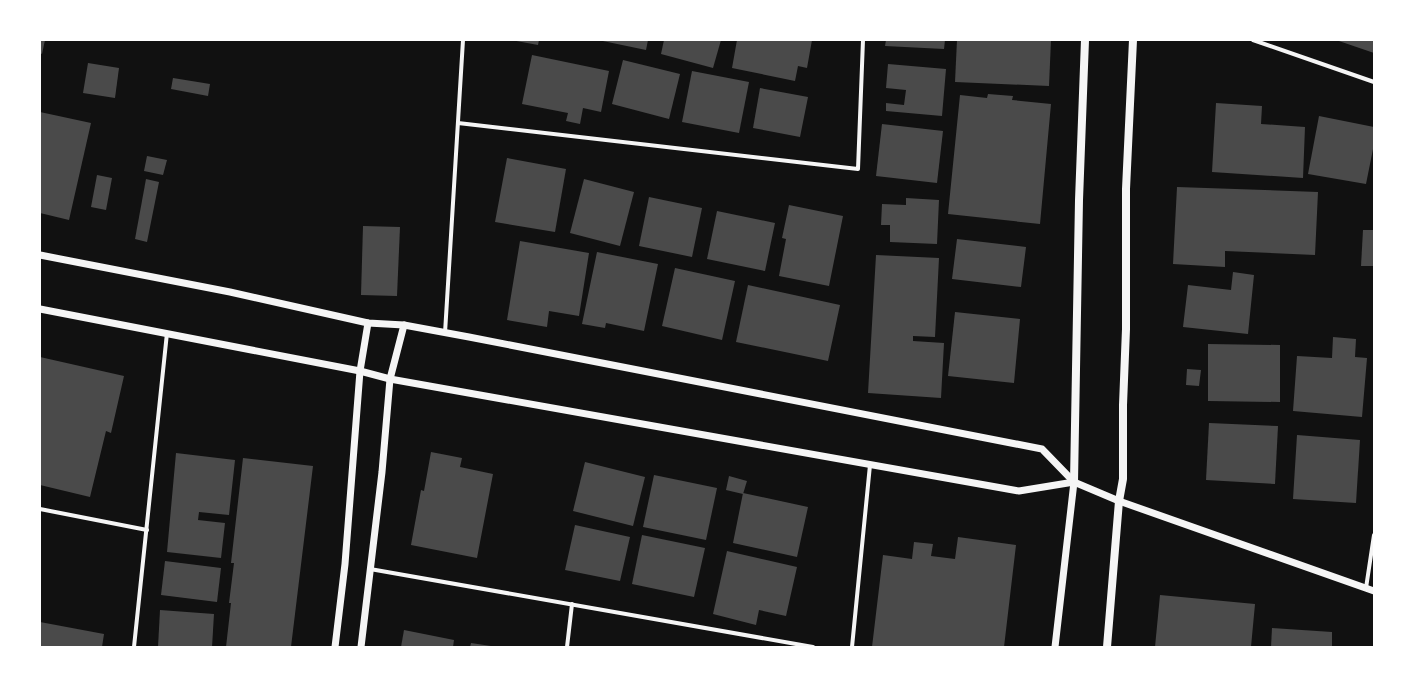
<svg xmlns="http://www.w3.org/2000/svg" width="1414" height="687" viewBox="0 0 1414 687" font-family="'Titillium Web',sans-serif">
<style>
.building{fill:#4a4a4a}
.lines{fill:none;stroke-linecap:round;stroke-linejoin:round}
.minor{stroke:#f5f5f5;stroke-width:4}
.tertiary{stroke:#f5f5f5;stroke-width:7}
.secondary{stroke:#f5f5f5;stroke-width:8}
</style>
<rect width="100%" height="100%" fill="#111"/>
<!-- building -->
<g class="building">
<path d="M40,40H45L42,54L40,53Z"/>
<path d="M511,40H539L538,45Z"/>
<path d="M598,40H648L646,50Z"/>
<path d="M664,40H721L713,68L661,54Z"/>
<path d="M737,40H812L807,68L798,66L795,81L732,68Z"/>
<path d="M886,40H945L944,49L885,46Z"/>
<path d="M957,40H1051L1049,86L955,82Z"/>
<path d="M1336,40H1374V53Z"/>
<path d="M532,55L609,71L601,112L583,108L580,124L566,121L568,113L522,104Z"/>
<path d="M623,60L680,74L669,119L612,104Z"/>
<path d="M88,63L119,68L115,98L83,93Z"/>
<path d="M888,64L946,69L942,116L886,111V103L904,105L906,90L886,88Z"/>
<path d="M692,71L749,82L739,133L682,122Z"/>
<path d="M173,78L210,84L208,96L171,89Z"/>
<path d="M760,88L808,97L800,137L753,128Z"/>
<path d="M988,94L1013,96L1012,100L1051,104L1040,224L948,214L960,95L987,98Z"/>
<path d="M1216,103L1262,106L1261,124L1305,127L1303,178L1212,172Z"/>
<path d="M40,112L91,123L69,220L40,213Z"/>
<path d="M1319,116L1374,127V144L1366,184L1308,174Z"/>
<path d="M882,124L943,131L937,183L876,176Z"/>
<path d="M147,156L167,160L163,175L144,171Z"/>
<path d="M507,158L566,169L555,232L495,222Z"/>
<path d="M97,175L112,178L106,210L91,207Z"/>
<path d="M146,179L159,182L147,242L135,239Z"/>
<path d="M584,179L634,192L620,246L570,233Z"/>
<path d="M1177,187L1318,192L1315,255L1225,251V267L1173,264Z"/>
<path d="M649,197L702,208L692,257L639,246Z"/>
<path d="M906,198L939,200L937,244L890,242V225H881L882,204L906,205Z"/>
<path d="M789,205L843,216L829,286L779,276L786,239L782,238Z"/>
<path d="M717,211L775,223L765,271L707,259Z"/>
<path d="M363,226L400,227L397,296L361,295Z"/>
<path d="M1363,230H1374V266H1361Z"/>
<path d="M957,239L1026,247L1021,287L952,279Z"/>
<path d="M520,241L589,253L579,316L549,311L547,327L507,320Z"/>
<path d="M597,252L658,264L644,331L606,323L605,328L582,324Z"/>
<path d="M876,255L939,258L935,337L913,336V341L944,343L941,398L868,393Z"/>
<path d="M675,268L735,281L722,340L662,326Z"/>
<path d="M1233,272L1254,275L1248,334L1183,327L1188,285L1231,290Z"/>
<path d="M748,285L840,305L828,361L736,342Z"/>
<path d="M955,312L1020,319L1014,383L948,376Z"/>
<path d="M1333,337L1356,339L1355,357L1367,358L1362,417L1293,411L1297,356L1332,358Z"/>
<path d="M1208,344L1280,345V402L1208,401Z"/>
<path d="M40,357L124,376L111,433L106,431L90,497L40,485Z"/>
<path d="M1187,369L1201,370L1199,386L1186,385Z"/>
<path d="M1209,423L1278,426L1275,484L1206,480Z"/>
<path d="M1297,435L1360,440L1356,503L1293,499Z"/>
<path d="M431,452L462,458L460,467L493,474L477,558L411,545L421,490L424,491Z"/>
<path d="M176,453L235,460L229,515L199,512L198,520L225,523L221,558L167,552Z"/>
<path d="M243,458L313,466L291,647H226L231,603H229L234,563H231Z"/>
<path d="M585,462L645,477L633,526L573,511Z"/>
<path d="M654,475L717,488L706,540L643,527Z"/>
<path d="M729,476L747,481L743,494L726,490Z"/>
<path d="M743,493L808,507L797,557L733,543Z"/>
<path d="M575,525L630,537L620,581L565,570Z"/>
<path d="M642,535L705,548L694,597L632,584Z"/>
<path d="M958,537L1016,545L1004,647H872L883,555L912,559L914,542L933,544L931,556L955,559Z"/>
<path d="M727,551L797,567L786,616L759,610L756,625L713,614Z"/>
<path d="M165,561L221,568L217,602L161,595Z"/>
<path d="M1160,595L1255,604L1251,647H1155Z"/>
<path d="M160,610L214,614L212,647H158Z"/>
<path d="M40,622L104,634L102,647H40Z"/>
<path d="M1272,628L1332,632V647H1271Z"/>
<path d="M404,630L454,640L453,647H401Z"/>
<path d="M471,643L491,646V647H470Z"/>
</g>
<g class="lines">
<!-- minor -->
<g class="minor">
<path d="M1253,40L1374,82"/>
<path d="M458,123L858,169L863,40"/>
<path d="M445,333L463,40"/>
<path d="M40,509L147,530"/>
<path d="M370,569L813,647"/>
<path d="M1366,588L1374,535"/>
<path d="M134,647L167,333"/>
<path d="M567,647L572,604"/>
<path d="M852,647L870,465"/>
</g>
<!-- tertiary -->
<g class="tertiary">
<path d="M40,255L230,292L368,323L404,325L469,337L1042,449L1074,482"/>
<path d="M40,309L360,371L390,379L1019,491L1074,482L1119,501L1374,591"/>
<path d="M335,647L345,564L360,371L368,323"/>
<path d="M361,647L382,472L390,379L404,325"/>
<path d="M1055,647L1074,482"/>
</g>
<!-- secondary -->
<g class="secondary">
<path d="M1074,482L1079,200L1085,40"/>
<path d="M1107,647L1119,501L1123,479V405L1126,329V189L1133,40"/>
</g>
</g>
<!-- border -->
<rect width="1414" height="687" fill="none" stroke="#ffffff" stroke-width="82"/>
</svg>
